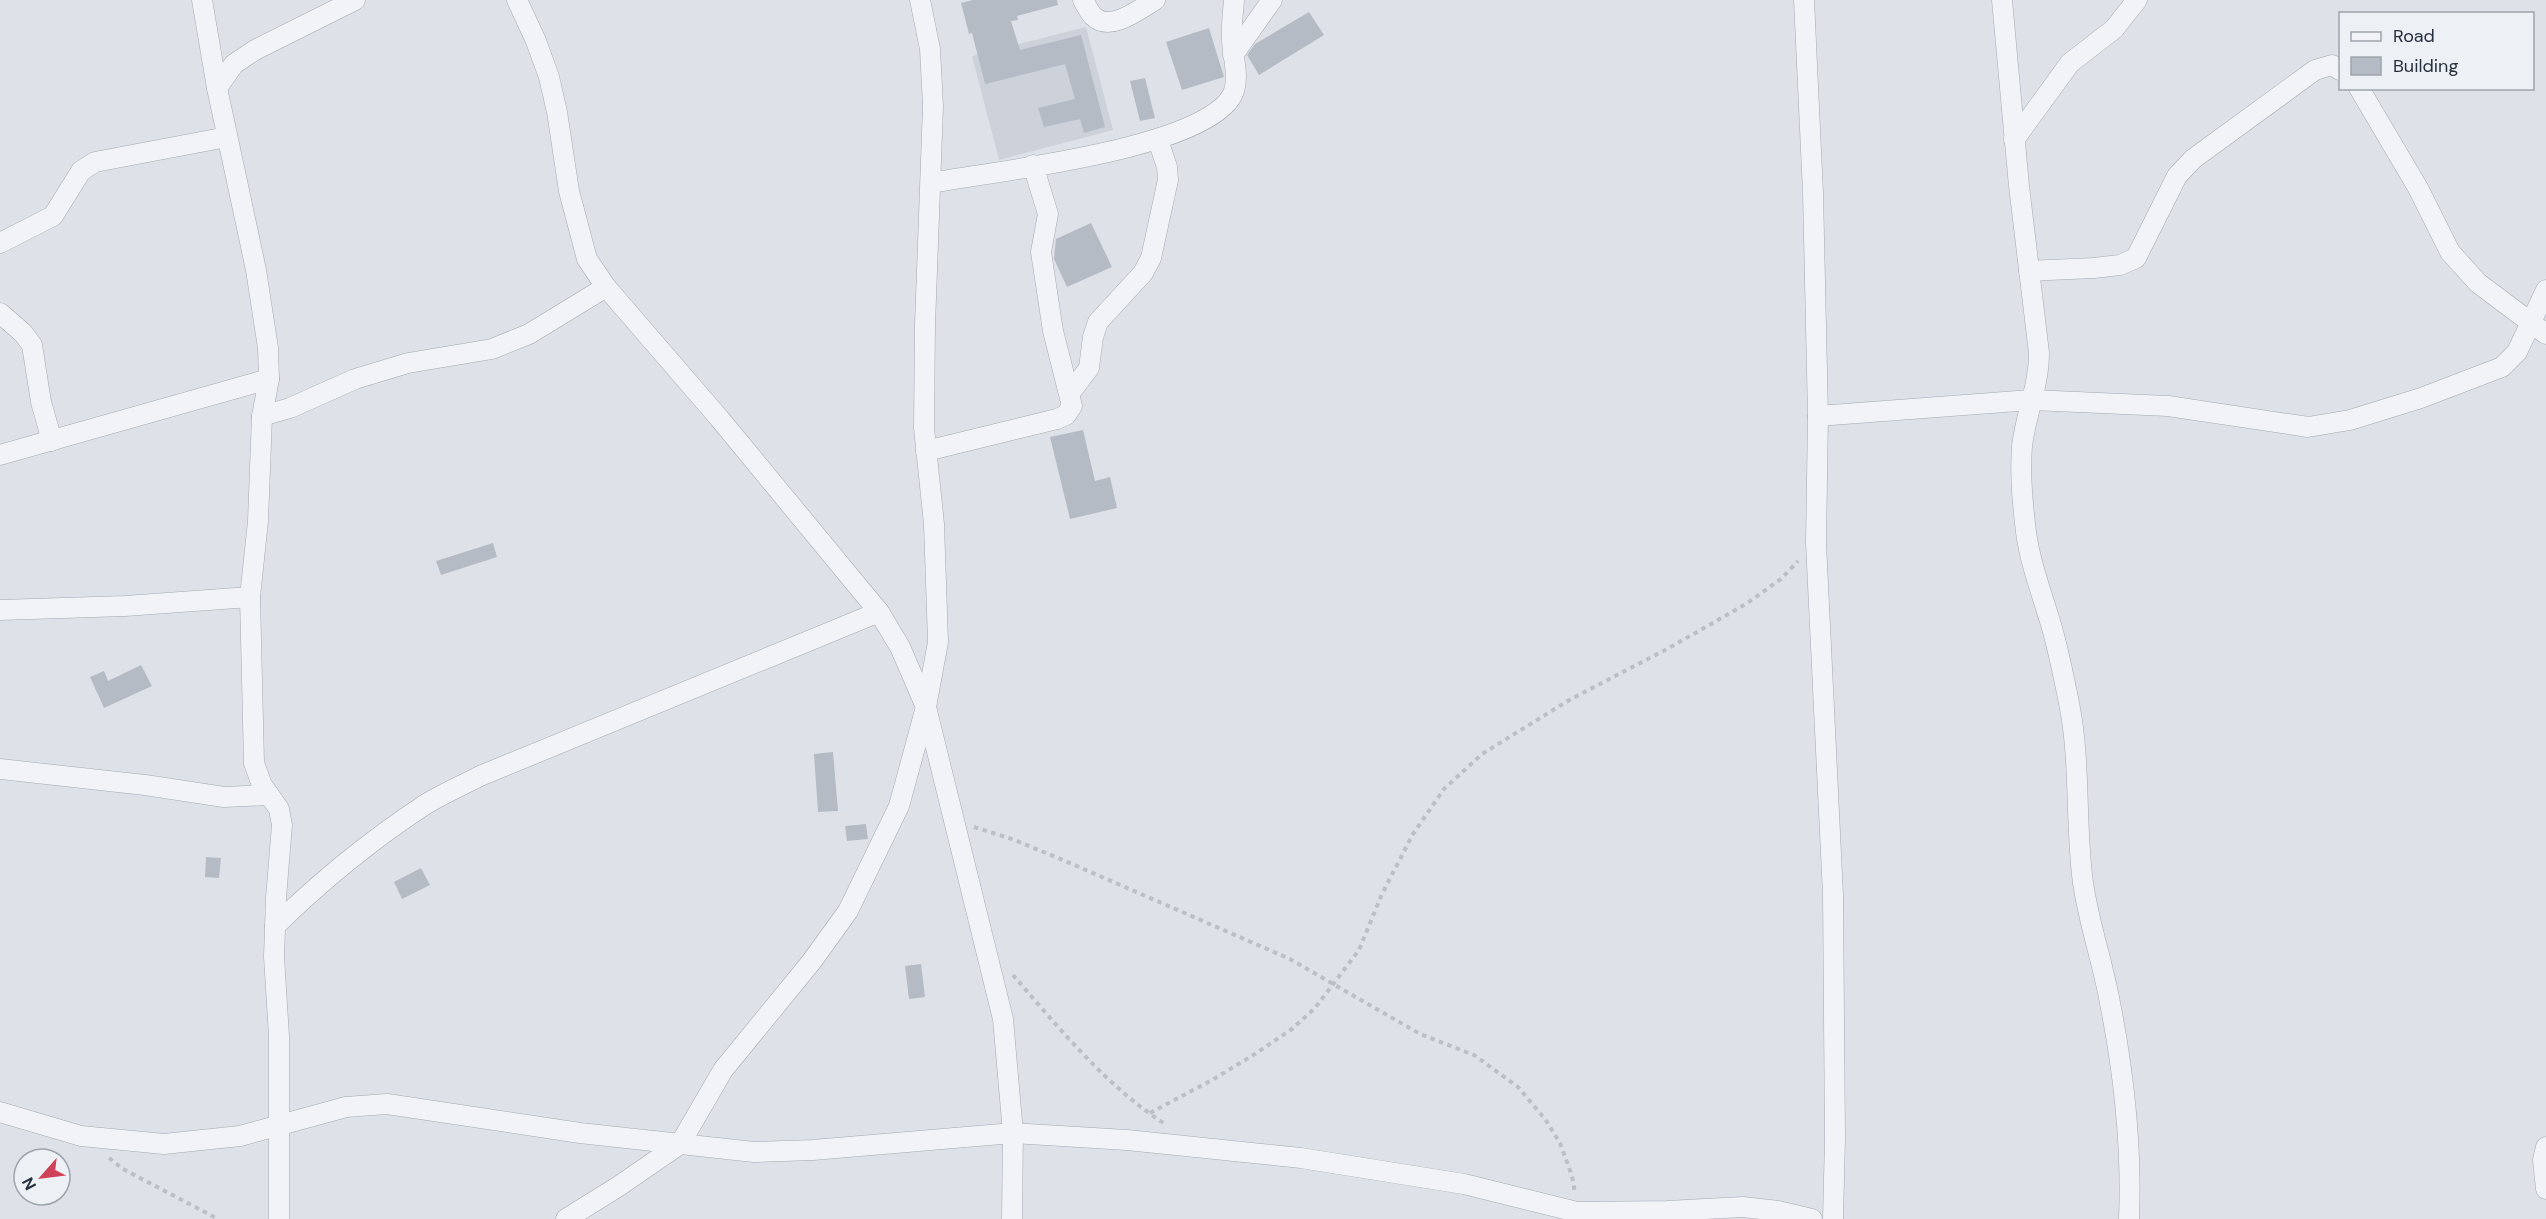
<svg xmlns="http://www.w3.org/2000/svg" width="2546" height="1219" viewBox="0 0 2546 1219" font-family="'DM Sans',sans-serif">
<style>
.built{fill:#ccd1da}
.building{fill:#b5bbc5}
.lines{fill:none;stroke-linecap:round;stroke-linejoin:round}
.minor-casing{stroke:#a3a9b2;stroke-width:21}
.path{stroke:#bcc0c6;stroke-width:4;stroke-dasharray:4.5 4.5;stroke-linecap:butt}
.minor{stroke:#f1f3f6;stroke-width:20}
</style>
<rect width="100%" height="100%" fill="#dee2e8"/>
<!-- built -->
<path class="built" d="M1086,27L1113,130L999,160L972,56Z"/>
<!-- building -->
<g class="building">
<path d="M973,0H1057L1058,5L1017,16L1018,20L1011,21L1020,50L1081,35L1105,127L1084,133L1080,119L1044,127L1038,108L1075,99L1065,64L985,84L972,33L969,34L961,3Z"/>
<path d="M1309,12L1324,35L1259,75L1247,55L1255,44Z"/>
<path d="M1209,28L1224,77L1182,90L1166,42Z"/>
<path d="M1145,78L1155,118L1140,121L1130,81Z"/>
<path d="M1091,223L1112,267L1067,287L1054,259L1056,239Z"/>
<path d="M1083,430L1095,481L1110,477L1117,508L1070,519L1050,437Z"/>
<path d="M493,543L497,557L441,575L436,561Z"/>
<path d="M141,665L152,686L104,708L90,677L104,671L108,681Z"/>
<path d="M833,752L838,811L818,812L814,754Z"/>
<path d="M866,824L868,839L847,841L845,826Z"/>
<path d="M206,857L221,858L219,878L205,877Z"/>
<path d="M421,868L430,885L402,899L394,882Z"/>
<path d="M921,964L925,997L909,999L905,966Z"/>
</g>
<g class="lines">
<!-- minor casing -->
<g class="minor-casing">
<g id="minor">
<path d="M202,0L217,88L256,270L268,348L269,379L262,416L258,521L250,597L254,763L262,785L279,809L282,825L276,898L274,957L279,1036V1219"/>
<path d="M517,0L536,41L549,77L557,112L569,191L587,259L606,287L719,418L879,612L900,647L926,707L1003,1019L1013,1133L1012,1219"/>
<path d="M1083,0C1086,5 1089,12 1093,16C1110,33 1140,9 1155,0"/>
<path d="M1804,0L1813,193L1818,416L1816,543L1833,895L1835,1139L1833,1219"/>
<path d="M2002,0L2019,186L2039,353C2039,386 2026,413 2022,446C2020,471 2022,498 2025,523C2028,559 2042,593 2052,628C2059,653 2064,678 2069,703C2081,763 2075,824 2083,883C2089,924 2103,963 2110,1003C2124,1074 2132,1146 2129,1219"/>
<path d="M1233,55L1272,0"/>
<path d="M217,88L234,64L255,50L355,0"/>
<path d="M2359,88L2418,188L2450,252L2478,283L2546,334"/>
<path d="M2014,140L2070,63L2114,29L2137,0"/>
<path d="M931,183C988,172 1214,149 1234,91C1239,76 1233,56 1232,41C1231,28 1233,13 1234,0"/>
<path d="M0,243L53,216L81,171L95,162L227,137"/>
<path d="M2029,271L2094,268L2120,265L2136,258L2177,176L2193,159L2315,70L2332,65L2340,70"/>
<path d="M0,313L23,333L32,345L41,402L52,441"/>
<path d="M1070,393L1089,368L1093,337L1098,322L1143,273L1151,258L1168,180L1167,167L1158,140"/>
<path d="M262,416L290,408L355,379L408,363L492,349L529,334L606,287"/>
<path d="M1818,416L2031,400L2168,406L2308,427L2350,420L2421,398L2502,367L2517,352L2546,290"/>
<path d="M926,451L1057,419L1066,415L1072,406L1053,331L1041,252L1048,214L1033,165"/>
<path d="M0,455L269,379"/>
<path d="M0,610L125,606L250,597"/>
<path d="M0,769L145,785L224,797L269,795"/>
<path d="M275,926C320,882 370,841 423,806C440,795 461,786 480,776L879,612"/>
<path d="M0,1112L81,1136L164,1144L240,1136L346,1107L387,1104L580,1133L754,1152L813,1150L1013,1133L1127,1140L1301,1158L1464,1184L1577,1212L1667,1211L1743,1207L1778,1211L1812,1219"/>
<path d="M2546,1147L2543,1160L2546,1189"/>
<path d="M566,1219L619,1186L680,1144L723,1070L812,961L848,911L899,806L926,707L938,642L934,524L924,428L925,325L933,106L930,49L920,0"/>
</g>
</g>
<!-- path -->
<g class="path">
<path d="M974,827L1012,839L1063,860L1290,959L1420,1034L1474,1055L1518,1087L1545,1119L1560,1143L1572,1176L1575,1193"/>
<path d="M1013,975C1058,1027 1107,1087 1165,1124"/>
<path d="M1150,1113L1212,1080L1255,1054L1292,1029L1315,1008L1359,950L1382,894L1413,834L1444,789L1482,754L1571,699L1669,648L1746,604L1781,579L1798,561"/>
<path d="M109,1158L123,1169L218,1219"/>
</g>
<!-- minor -->
<use href="#minor" class="minor"/>
</g>
<!-- legend -->
<rect x="2339" y="12" width="195" height="78" fill="#edf1f5" stroke="#9ea4ac" stroke-width="1.5"/>
<rect x="2351" y="32" width="30" height="9" fill="#f1f3f6" stroke="#9ea4ac" stroke-width="1.5"/>
<text x="2393" y="42" font-size="18" fill="#27303f">Road</text>
<rect x="2351" y="57" width="30" height="18" fill="#b5bbc5" stroke="#9ea4ac" stroke-width="1.5"/>
<text x="2393" y="72" font-size="18" fill="#27303f">Building</text>
<!-- north arrow -->
<g transform="translate(42 1177) rotate(242)"><circle r="28" fill="#edf1f5" stroke="#9ea4ac" stroke-width="1.5"/>
<path d="M0-4.5L10 22L0 15L-10 22Z" fill="#cf4159"/>
<text y="-9" font-size="16" font-weight="bold" text-anchor="middle" fill="#27303f">N</text>
</g>
</svg>
